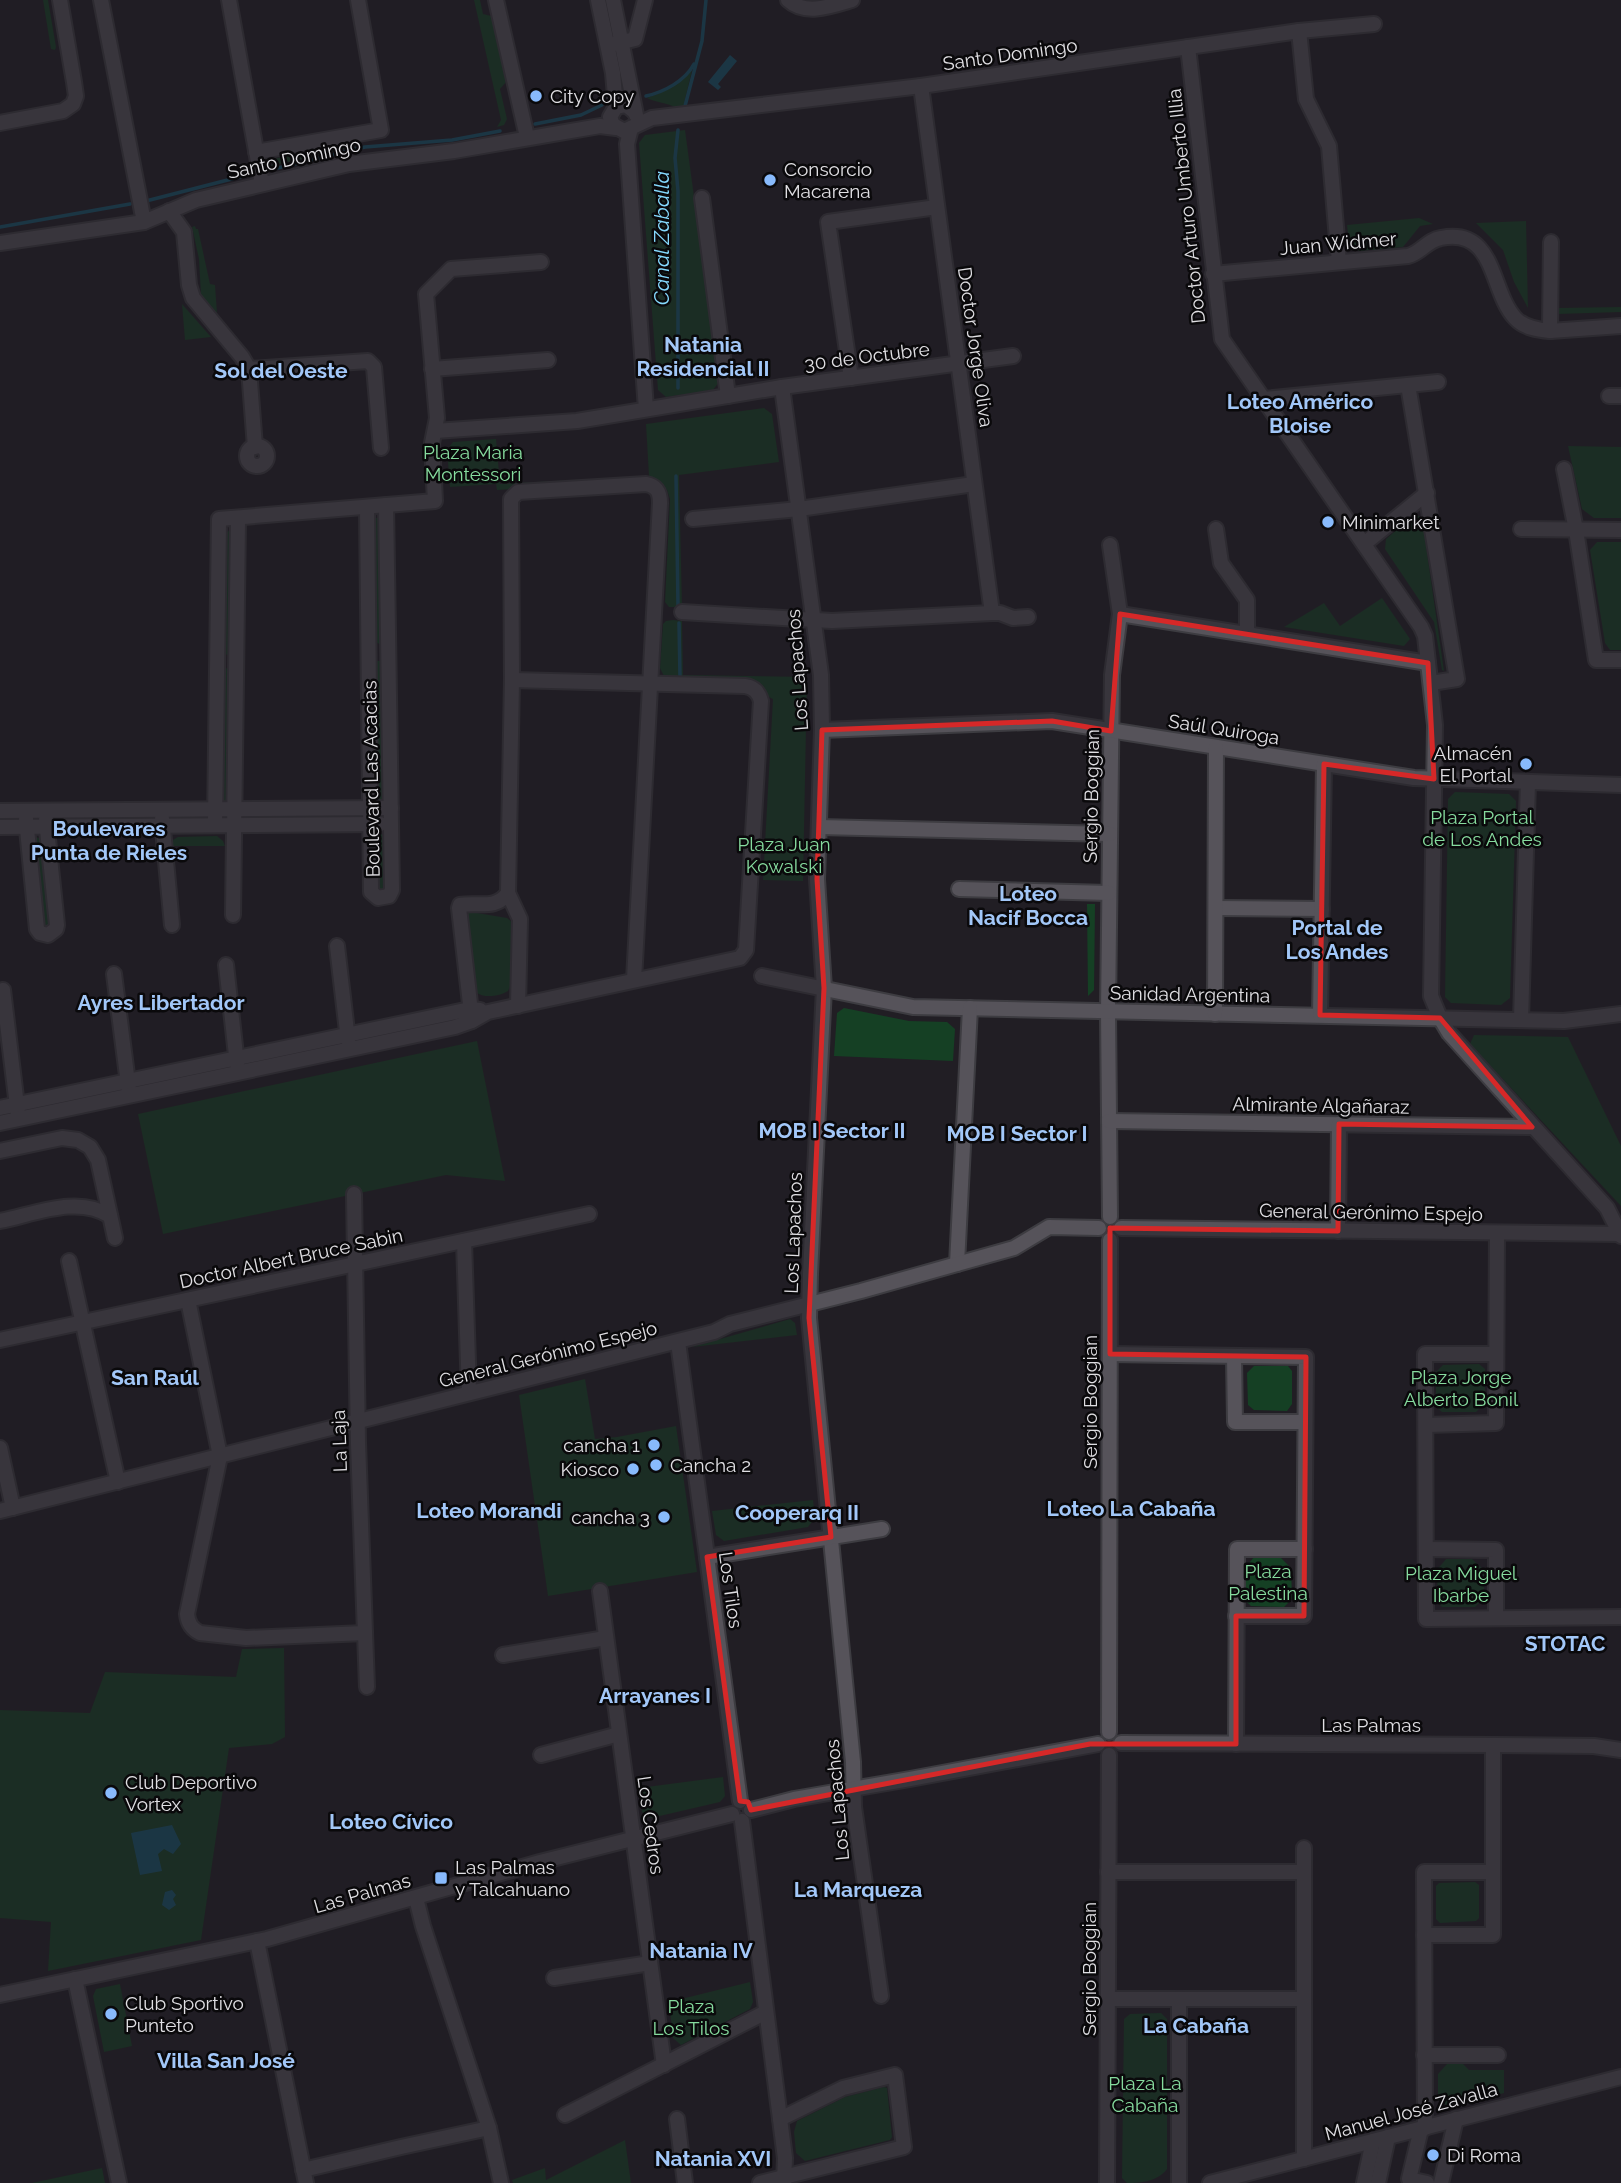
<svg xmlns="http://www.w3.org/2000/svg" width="1621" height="2183" viewBox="0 0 1621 2183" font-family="Raleway,sans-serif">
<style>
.green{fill:#154024}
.water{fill:#16556c}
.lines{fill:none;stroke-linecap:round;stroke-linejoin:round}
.stream{stroke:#16556c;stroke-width:3.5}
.minor-casing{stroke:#3d3c41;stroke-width:18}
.minor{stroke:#56535a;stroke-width:14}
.marked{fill:none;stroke:#d62828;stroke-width:5;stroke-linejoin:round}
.poi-dot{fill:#88bafc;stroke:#0a090b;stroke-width:2.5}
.labels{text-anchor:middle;stroke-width:5;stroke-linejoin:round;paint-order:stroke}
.street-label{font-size:19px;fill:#e0dfe3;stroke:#0a090b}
.poi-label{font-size:19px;fill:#e0dfe3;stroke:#0a090b;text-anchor:start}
.park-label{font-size:19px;fill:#86db9e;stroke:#0a090b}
.water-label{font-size:21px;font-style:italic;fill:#85d9fd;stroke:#0a090b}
.neighbourhood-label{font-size:21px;font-weight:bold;fill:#a2c7f8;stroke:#0a090b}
</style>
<rect width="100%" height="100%" fill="#211e24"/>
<!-- green -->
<g class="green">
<path d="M43,0H48L56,47L55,50L51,49Z"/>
<path d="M474,0H480L483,14L491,16L506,82L500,89L507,119L504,125L497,127L501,120Z"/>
<path d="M692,70L682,112C671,102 659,104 647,98L669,89Z"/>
<path d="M685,130L719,382L713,390L666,397L658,390L639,143L645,135Z"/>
<path d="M364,144L271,166L277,158Z"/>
<path d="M1419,218L1433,224L1420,226L1403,247L1359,251L1349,242L1347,225Z"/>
<path d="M1526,221L1528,308L1514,282L1503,250L1476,223Z"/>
<path d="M195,226L196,229H198L210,284L215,285L217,313L201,295L199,259L192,227Z"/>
<path d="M182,304L211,337L185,340Z"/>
<path d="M1621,307V312L1557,314V308Z"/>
<path d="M764,408L772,414L779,462L679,475L682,607H669L665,602L670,499L667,490L659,481L497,490L496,484L450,487L447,450L453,442L496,439L500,484L649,476L646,424Z"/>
<path d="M1568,446L1621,447V518H1594L1582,509Z"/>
<path d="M1415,514L1422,518L1444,671L1442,670L1434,622L1385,549L1386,539Z"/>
<path d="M376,518H381V645L376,642L374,521Z"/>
<path d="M230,530L233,531L231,653L227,655L223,652L225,534Z"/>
<path d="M1597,542H1621V650H1610L1605,643L1590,550Z"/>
<path d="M1382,598L1410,639L1404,646L1284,627L1324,603L1340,626Z"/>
<path d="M673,620L682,621L683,675L807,677L803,881L763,880L773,699C764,696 762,684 752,681L665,678L660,668L663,624L666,621Z"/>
<path d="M377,661H382L385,798L380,800L377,798L376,794L375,662Z"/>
<path d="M226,668L232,671L228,800L223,802L220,801L222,672Z"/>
<path d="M1455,792L1509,794L1516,801L1510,998L1501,1005L1451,1003L1445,997L1448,799Z"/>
<path d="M360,814L358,817L248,820L245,817V816Z"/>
<path d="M54,816H151V818L55,820Z"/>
<path d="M379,834L384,835L386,891L377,892V836Z"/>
<path d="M217,836L223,841L225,846H172L173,840L178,837Z"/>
<path d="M36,837L41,839L51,926L44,929L34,838Z"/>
<path d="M1087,904H1095L1094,990L1088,996Z"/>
<path d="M471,912L507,918L512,922L511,984L508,991C500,996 484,999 476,992L467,919L468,913Z"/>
<path d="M844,1008L909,1021L947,1022L955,1029L953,1061L834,1056L837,1013Z"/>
<path d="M1474,1035L1568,1037L1621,1146V1206L1470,1044Z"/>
<path d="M477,1041L505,1181L446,1175L163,1234L138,1114Z"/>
<path d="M790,1319L795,1323L797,1335L692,1347Z"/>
<path d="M1479,1364L1485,1369V1403L1476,1412H1442L1436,1407V1372L1443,1365Z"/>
<path d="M1254,1366H1288L1292,1371V1404L1287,1411L1254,1410L1248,1405L1247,1373Z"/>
<path d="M585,1379L595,1439L617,1437L676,1426L697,1572L548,1596L519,1395Z"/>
<path d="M813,1500L815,1518L808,1527L724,1541L716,1535L712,1511Z"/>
<path d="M1254,1557H1280L1291,1568L1292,1599L1284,1607L1251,1606L1245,1600L1246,1567Z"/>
<path d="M1446,1559H1472L1484,1570V1598L1475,1607H1442L1438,1602L1437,1570Z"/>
<path d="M284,1648L285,1737L272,1744L229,1748L201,1940L48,1971L51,1922L0,1918V1710L90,1713L105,1672L236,1677L242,1649Z"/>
<path d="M723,1777L725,1796L720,1802L651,1818L642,1812L639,1788Z"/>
<path d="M1475,1882L1479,1885V1918L1476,1921L1440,1923L1436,1919V1886L1439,1883Z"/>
<path d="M750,1982L753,2002L750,2009L681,2045L673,2038L669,2002Z"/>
<path d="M120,1984L132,2046L104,2052L93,1996L96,1989Z"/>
<path d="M1161,2013L1167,2019V2169C1158,2181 1142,2183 1127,2183L1122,2178L1124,2019L1130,2014Z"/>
<path d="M1447,2064H1463L1469,2070H1504V2093L1449,2107L1438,2099V2074Z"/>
<path d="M884,2087L887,2088L892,2137L890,2140L805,2161L796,2153L794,2132L797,2121L845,2097Z"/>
<path d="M625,2140L631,2183H513L512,2180L545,2168L546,2180Z"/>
<path d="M102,2168L105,2183H32Z"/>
</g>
<!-- water -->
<g class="water">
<path d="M730,55L737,61L718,84L721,87L718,90L708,82Z"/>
<path d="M172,1825L181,1844L173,1854L164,1849L158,1854L162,1871L140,1875L131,1833Z"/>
<path d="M172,1890L176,1895L173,1899L176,1905L169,1910L162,1905L165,1892Z"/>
</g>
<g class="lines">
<!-- stream -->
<g class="stream">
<path d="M646,96C664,92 685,81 694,64"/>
<path d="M685,106L702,41L706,0"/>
<path d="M535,124L581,115L602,105"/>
<path d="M265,171L365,147L452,140L500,131"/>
<path d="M146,201L251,174"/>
<path d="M0,227L130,204"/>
<path d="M678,388V191L675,158L678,130"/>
<path d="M676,476L678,605"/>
<path d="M679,623L680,677"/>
</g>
<!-- minor casing -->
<g class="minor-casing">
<g id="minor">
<path d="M101,0L144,222"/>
<path d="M229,0L262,184"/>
<path d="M496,0L527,137"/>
<path d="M598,0L613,73L616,107"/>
<path d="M613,0L636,115"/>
<path d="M788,0C805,16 832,6 852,0"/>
<path d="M1299,31L1306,99L1329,146L1339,262"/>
<path d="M614,44L635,39L645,0"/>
<path d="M1188,47L1222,339L1421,627L1425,636L1435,725L1431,996L1440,1018L1449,1033L1607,1208L1621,1236"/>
<path d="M921,86L992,613"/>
<path d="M635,112L626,105L616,107L610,117L613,125L624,131L652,118L921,86L1299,31L1374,24"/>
<path d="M0,123L63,111L73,104L76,96L74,82L60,0"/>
<path d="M631,128L627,144L646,409"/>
<path d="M256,152L381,130L358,0"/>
<path d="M702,198L728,396"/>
<path d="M169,211L184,232L189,285L193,298L242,357L249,369L255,447"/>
<path d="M0,243L144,222L196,200L349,164L454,151L600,126L616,128"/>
<path d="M1213,274L1408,256C1421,253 1427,240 1441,238C1496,227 1490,291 1515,318C1524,328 1538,330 1550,331L1621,326"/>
<path d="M1550,331L1551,242"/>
<path d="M249,369L368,361L374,367L381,448"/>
<path d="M432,369L548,360"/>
<path d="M851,378L828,222L937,207"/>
<path d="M1408,385L1457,679L1431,683"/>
<path d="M782,387L821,675L822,730L817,879L824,988L810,1274L809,1318L853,1762L854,1807L881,1996"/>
<path d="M1609,396H1621"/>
<path d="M1264,399L1438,382"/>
<path d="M435,431L577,421L782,387L1013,356"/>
<circle cx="257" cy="456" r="10"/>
<path d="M1564,469L1576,530L1596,660H1621"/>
<path d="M367,507L371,892L378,898L389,896L392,890L386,505"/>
<path d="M693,519L799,509L974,484"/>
<path d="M1216,529L1221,563L1247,600V634"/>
<path d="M1521,529L1621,530"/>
<path d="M1364,544L1427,493"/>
<path d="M1110,545L1120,614L1112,675L1108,1012L1110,1217"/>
<path d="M682,612L832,621L992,613H1000L1013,618L1028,617"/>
<path d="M1120,614L1428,663"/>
<path d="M822,730L1052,721L1414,778L1621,785"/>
<path d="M0,811L391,808"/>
<path d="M26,819L37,929L40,933L48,935L56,929L57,925L46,820"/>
<path d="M162,819L172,925"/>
<path d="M215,825L219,519L435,501L432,443L437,418L426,294L451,269L541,262"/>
<path d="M0,827L380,824"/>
<path d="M819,827L1110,834"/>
<path d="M959,889L1109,893"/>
<path d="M508,893L520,919L518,1006"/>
<path d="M1216,908L1322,909"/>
<path d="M233,915L238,518"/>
<path d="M337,946L348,1040"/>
<path d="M226,965L237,1064"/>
<path d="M114,974L129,1091"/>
<path d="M762,976L913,1007L1564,1021L1621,1014"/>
<path d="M3,990L18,1114"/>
<path d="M1215,1014L1216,747"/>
<path d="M1320,1015L1324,764"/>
<path d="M1521,1020L1528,782"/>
<path d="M472,1021L459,908L460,905C478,902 496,910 508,893L512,680L511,499L518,492L646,484C657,486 660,492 660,503L634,980"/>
<path d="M0,1108L470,1009L480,1010"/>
<path d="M1109,1121L1532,1127"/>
<path d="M0,1123L455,1027L472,1021L488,1012L740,958L746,950L761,701C759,693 754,687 745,686L512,680"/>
<path d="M0,1151L62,1138L78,1140L90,1147L98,1160L115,1238"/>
<path d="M354,1194L358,1443L367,1687"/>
<path d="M0,1221C35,1214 78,1195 110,1216"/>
<path d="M1121,1228L1620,1234"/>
<path d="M1338,1231L1339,1124"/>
<path d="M464,1241L469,1393"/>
<path d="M69,1261L118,1482"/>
<path d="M957,1264L970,1008"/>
<path d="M188,1300L220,1456L187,1614C188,1624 192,1629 200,1633L246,1638L365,1633"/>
<path d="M0,1340L589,1214"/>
<path d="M678,1342L740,1801"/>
<path d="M1110,1354L1306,1357L1304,1616H1236"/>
<path d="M1496,1354H1425L1426,1619L1621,1617"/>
<path d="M1234,1356L1235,1422H1305"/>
<path d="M1426,1425L1496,1423L1497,1233"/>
<path d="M0,1448L13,1508"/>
<path d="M0,1511L714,1332L730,1324L861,1291L1014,1248L1049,1227L1099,1228"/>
<path d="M1426,1549L1496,1550V1618"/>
<path d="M707,1557L882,1529"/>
<path d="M600,1591L664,2065"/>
<path d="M503,1655L606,1638"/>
<path d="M1109,1732L1110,1240"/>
<path d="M1121,1743L1493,1745L1594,1746L1621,1750"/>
<path d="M1236,1744L1237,1549H1305"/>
<path d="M541,1755L619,1734"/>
<path d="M751,1810L794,1799L910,1779L1098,1744"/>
<path d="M742,1821L785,2158L784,2183"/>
<path d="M1304,1848V2159"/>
<path d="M1108,1872H1304"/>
<path d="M416,1898L423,1926L489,2128L501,2183"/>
<path d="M1424,1935H1493V1745"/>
<path d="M257,1941L306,2183"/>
<path d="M554,1978L650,1963"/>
<path d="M75,1979L119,2183"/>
<path d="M0,1995L267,1939L540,1862L732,1814"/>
<path d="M1108,1999H1304"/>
<path d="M1179,1999V2183"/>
<path d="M1424,2055H1498"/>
<path d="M565,2115L766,2012"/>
<path d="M677,2119L685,2183"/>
<path d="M1425,2128L1424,1872H1493"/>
<path d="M1421,2129L1409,2179L1427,2183"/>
<path d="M303,2170L401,2147L489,2128"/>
<path d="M760,2183L904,2147L895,2075L843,2088L780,2119"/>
<path d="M1107,2183L1109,1755"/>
<path d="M1210,2183L1621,2077"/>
<path d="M1364,2183L1373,2141"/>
<path d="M1378,2183L1388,2137"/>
<path d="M1441,2183L1456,2119"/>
</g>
</g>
<!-- minor -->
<use href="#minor" class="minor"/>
</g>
<!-- marked area -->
<path d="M0 0H1621V2183H0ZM1120,614L1428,663L1434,779L1324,764L1320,1015L1440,1018L1532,1127L1339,1124L1338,1231L1110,1228V1354L1306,1357L1304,1616H1236V1744H1090L751,1810L748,1802L740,1801L707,1557L831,1537L809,1318L824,988L817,879L822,730L1052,721L1111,731Z" fill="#211e24" fill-opacity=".55" fill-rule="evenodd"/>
<path class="marked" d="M1120,614L1428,663L1434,779L1324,764L1320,1015L1440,1018L1532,1127L1339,1124L1338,1231L1110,1228V1354L1306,1357L1304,1616H1236V1744H1090L751,1810L748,1802L740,1801L707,1557L831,1537L809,1318L824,988L817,879L822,730L1052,721L1111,731Z"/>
<!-- markers -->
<g class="poi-dot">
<circle cx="536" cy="96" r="7"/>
<circle cx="770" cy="180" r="7"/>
<circle cx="1328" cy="522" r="7"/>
<circle cx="1526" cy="764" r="7"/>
<circle cx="654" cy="1445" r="7"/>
<circle cx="656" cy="1465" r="7"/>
<circle cx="633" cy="1469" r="7"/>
<circle cx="664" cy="1517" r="7"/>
<circle cx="111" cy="1793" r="7"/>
<rect x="434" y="1871" width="14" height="14" rx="3.5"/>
<circle cx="111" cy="2014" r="7"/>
<circle cx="1433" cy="2155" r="7"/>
</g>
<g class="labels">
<!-- street labels -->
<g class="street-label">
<text transform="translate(1010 54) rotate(-8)" y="7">Santo Domingo</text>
<text transform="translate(294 158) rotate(-12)" y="7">Santo Domingo</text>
<text transform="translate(1186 206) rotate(-96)" y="7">Doctor Arturo Umberto Illia</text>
<text transform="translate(1338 243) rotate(-5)" y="7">Juan Widmer</text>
<text transform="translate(976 347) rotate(82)" y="7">Doctor Jorge Oliva</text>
<text transform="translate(867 356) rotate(-7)" y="7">30 de Octubre</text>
<text transform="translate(797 670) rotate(-94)" y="7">Los Lapachos</text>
<text transform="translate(1224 729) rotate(9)" y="7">Saúl Quiroga</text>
<text transform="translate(371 779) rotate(-91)" y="7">Boulevard Las Acacias</text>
<text transform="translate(1091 796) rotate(-89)" y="7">Sergio Boggian</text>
<text transform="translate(1190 994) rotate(1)" y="7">Sanidad Argentina</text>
<text transform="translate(1321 1105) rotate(1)" y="7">Almirante Algañaraz</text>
<text transform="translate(1371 1212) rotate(1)" y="7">General Gerónimo Espejo</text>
<text transform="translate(793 1233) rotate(-88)" y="7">Los Lapachos</text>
<text transform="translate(291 1258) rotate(-12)" y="7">Doctor Albert Bruce Sabin</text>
<text transform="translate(548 1354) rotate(-14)" y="7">General Gerónimo Espejo</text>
<text transform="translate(1090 1402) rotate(-90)" y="7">Sergio Boggian</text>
<text transform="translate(339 1441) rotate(-92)" y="7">La Laja</text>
<text transform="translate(731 1590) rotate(82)" y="7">Los Tilos</text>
<text x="1371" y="1732">Las Palmas</text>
<text transform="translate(837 1800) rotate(-95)" y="7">Los Lapachos</text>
<text transform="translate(651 1825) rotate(82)" y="7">Los Cedros</text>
<text transform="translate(362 1893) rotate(-16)" y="7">Las Palmas</text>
<text transform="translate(1089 1969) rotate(-90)" y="7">Sergio Boggian</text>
<text transform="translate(1411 2111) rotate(-15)" y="7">Manuel José Zavalla</text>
</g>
<!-- poi labels -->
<g class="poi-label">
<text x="550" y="103">City Copy</text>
<text x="784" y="176">Consorcio<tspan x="784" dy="22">Macarena</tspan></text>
<text x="1342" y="529">Minimarket</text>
<text x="1512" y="760" text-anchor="end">Almacén<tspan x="1512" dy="22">El Portal</tspan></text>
<text x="640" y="1452" text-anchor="end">cancha 1</text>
<text x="670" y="1472">Cancha 2</text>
<text x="619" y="1476" text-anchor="end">Kiosco</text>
<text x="650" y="1524" text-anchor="end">cancha 3</text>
<text x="125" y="1789">Club Deportivo<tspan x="125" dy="22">Vortex</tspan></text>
<text x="455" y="1874">Las Palmas<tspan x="455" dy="22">y Talcahuano</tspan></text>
<text x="125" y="2010">Club Sportivo<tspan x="125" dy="22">Punteto</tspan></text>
<text x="1447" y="2162">Di Roma</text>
</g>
<!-- park labels -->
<g class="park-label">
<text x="473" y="459">Plaza Maria<tspan x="473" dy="22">Montessori</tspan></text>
<text x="1482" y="824">Plaza Portal<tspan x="1482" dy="22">de Los Andes</tspan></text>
<text x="784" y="851">Plaza Juan<tspan x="784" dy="22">Kowalski</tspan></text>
<text x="1461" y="1384">Plaza Jorge<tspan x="1461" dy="22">Alberto Bonil</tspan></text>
<text x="1268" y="1578">Plaza<tspan x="1268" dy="22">Palestina</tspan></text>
<text x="1461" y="1580">Plaza Miguel<tspan x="1461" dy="22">Ibarbe</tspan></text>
<text x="691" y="2013">Plaza<tspan x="691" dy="22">Los Tilos</tspan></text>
<text x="1145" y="2090">Plaza La<tspan x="1145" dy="22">Cabaña</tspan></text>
</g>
<!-- water labels -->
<g class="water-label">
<text transform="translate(662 238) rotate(-90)" y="7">Canal Zaballa</text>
</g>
<!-- neighbourhood labels -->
<g class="neighbourhood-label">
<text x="703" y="352">Natania<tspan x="703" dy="24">Residencial II</tspan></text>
<text x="281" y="378">Sol del Oeste</text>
<text x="1300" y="409">Loteo Américo<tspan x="1300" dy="24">Bloise</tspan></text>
<text x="109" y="836">Boulevares<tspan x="109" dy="24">Punta de Rieles</tspan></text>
<text x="1028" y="901">Loteo<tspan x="1028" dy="24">Nacif Bocca</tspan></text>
<text x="1337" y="935">Portal de<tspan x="1337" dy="24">Los Andes</tspan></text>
<text x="161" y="1010">Ayres Libertador</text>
<text x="832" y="1138">MOB I Sector II</text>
<text x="1017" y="1141">MOB I Sector I</text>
<text x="155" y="1385">San Raúl</text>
<text x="1131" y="1516">Loteo La Cabaña</text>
<text x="489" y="1518">Loteo Morandi</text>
<text x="797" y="1520">Cooperarq II</text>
<text x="1565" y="1651">STOTAC</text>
<text x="655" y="1703">Arrayanes I</text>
<text x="391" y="1829">Loteo Cívico</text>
<text x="858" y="1897">La Marqueza</text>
<text x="701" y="1958">Natania IV</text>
<text x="1196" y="2033">La Cabaña</text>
<text x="226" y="2068">Villa San José</text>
<text x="713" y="2166">Natania XVI</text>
</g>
</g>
</svg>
